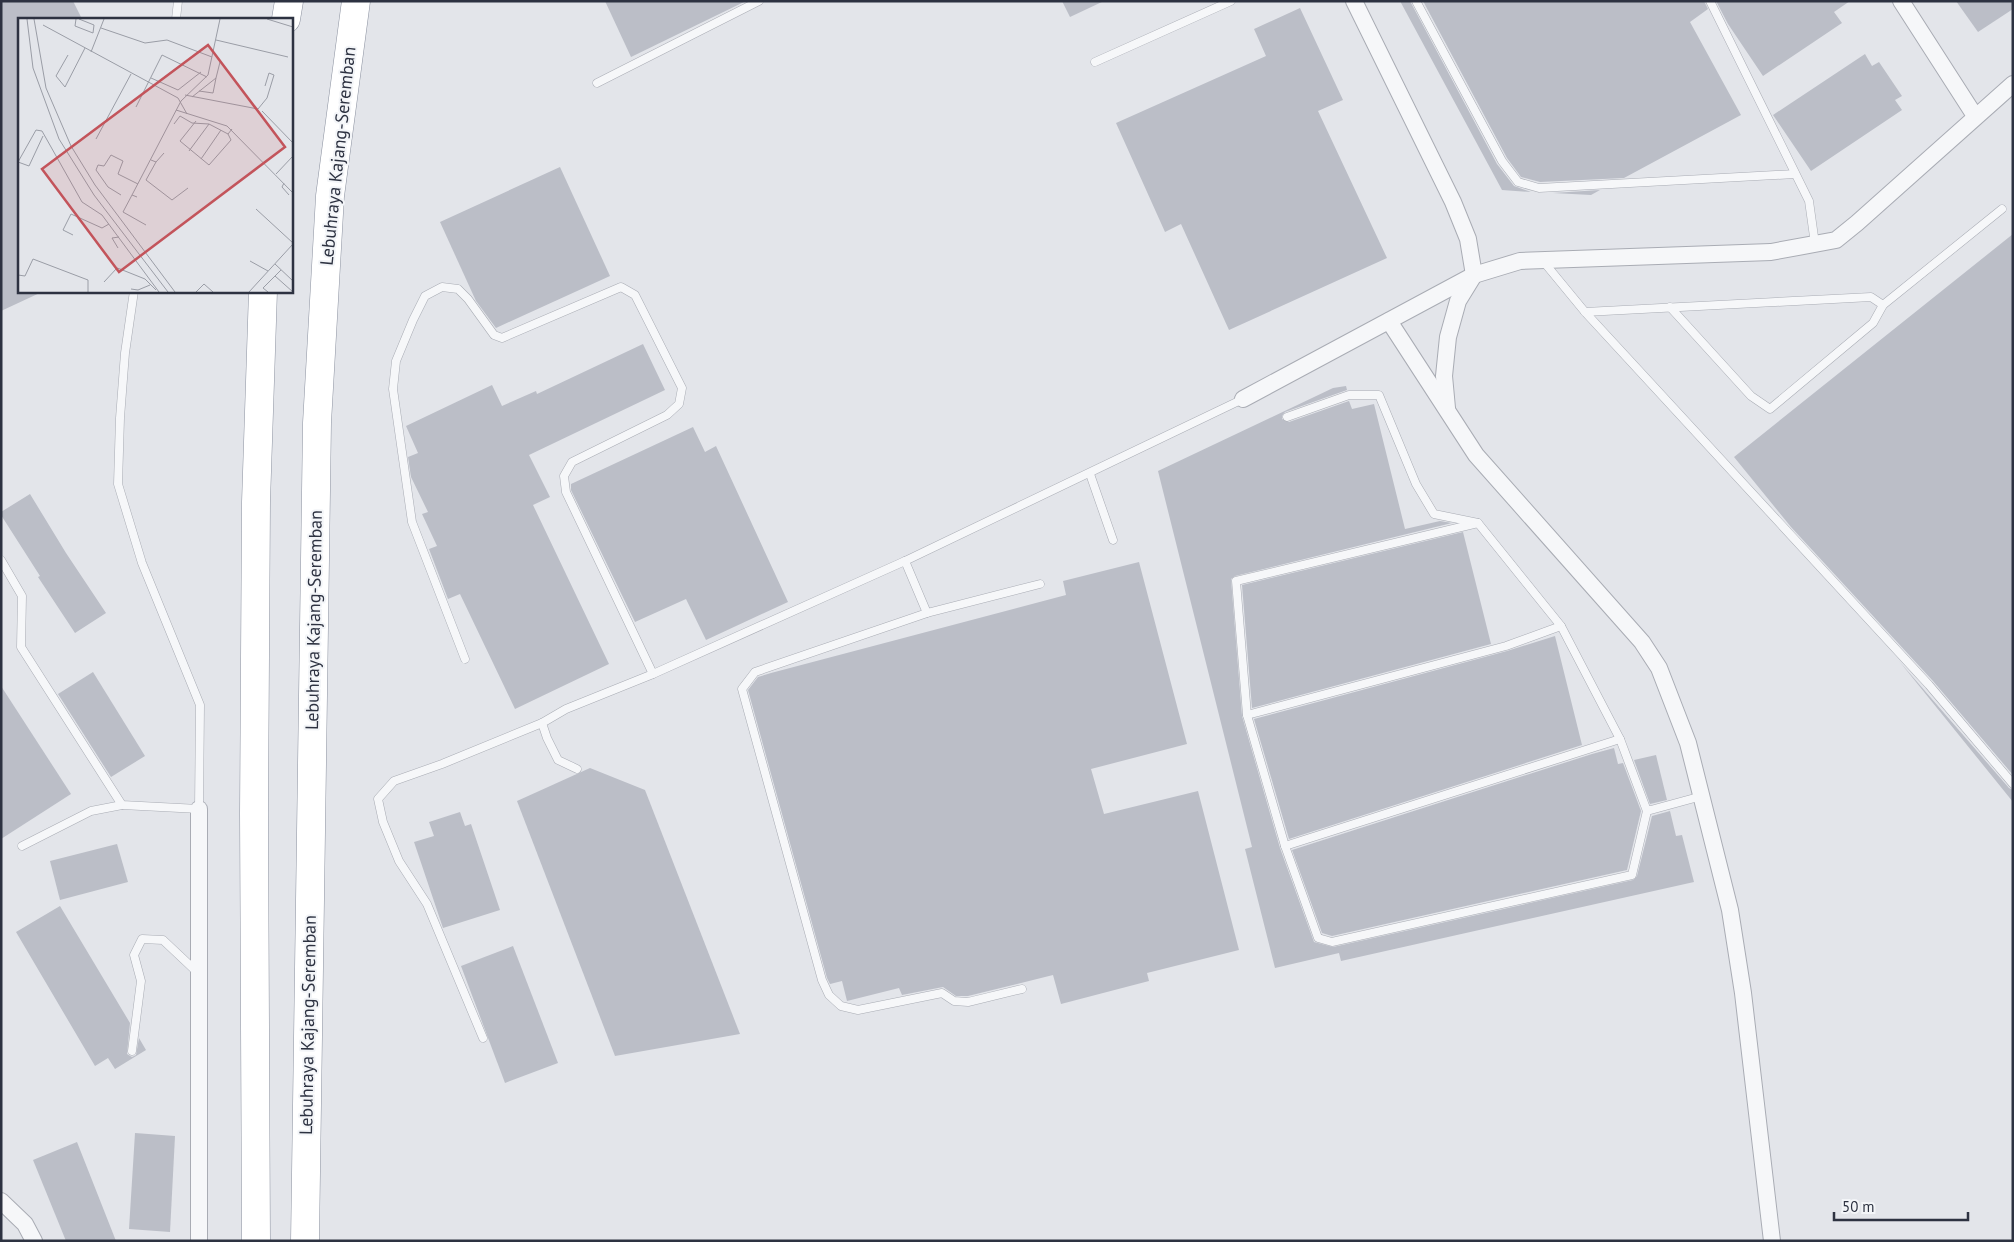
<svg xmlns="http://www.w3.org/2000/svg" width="2014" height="1242" viewBox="0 0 2014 1242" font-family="'PT Sans',sans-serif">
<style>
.building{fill:#bbbec7}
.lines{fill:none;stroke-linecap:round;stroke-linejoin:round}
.service-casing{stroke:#a9acb4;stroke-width:9}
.minor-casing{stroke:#a9acb4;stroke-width:18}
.motorway-casing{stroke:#8c92a0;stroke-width:29}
.service{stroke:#f6f7f9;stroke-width:8}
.minor{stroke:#f6f7f9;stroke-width:16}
.motorway{stroke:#fff;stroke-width:28}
.labels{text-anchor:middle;stroke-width:4;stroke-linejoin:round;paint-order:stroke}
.street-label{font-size:18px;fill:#2d3241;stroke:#f3f5f8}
.inset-road{fill:none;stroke:#9a9da6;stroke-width:1}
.view{fill:#c3545b;fill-opacity:0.15;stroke:#c3545b;stroke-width:2.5}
.inset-edge{fill:none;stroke:#2d3241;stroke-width:2.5}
</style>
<rect width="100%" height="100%" fill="#e3e5ea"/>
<!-- building -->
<g class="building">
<path d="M1,1H73L82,19H19V291H44L1,311Z"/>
<path d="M605,1H746L631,57Z"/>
<path d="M1062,1H1104L1070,17Z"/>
<path d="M1400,1H1410L1497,164L1514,186L1531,192L1502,190Z"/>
<path d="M1423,1H1704L1708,9L1690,22L1741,115L1624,178L1540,182L1521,177L1507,158Z"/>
<path d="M1716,1H1850L1834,12L1842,23L1763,76L1728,24Z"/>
<path d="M1956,1H2013V9L1978,32Z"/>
<path d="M1300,8L1343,100L1318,111L1387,258L1229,330L1181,224L1165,232L1116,123L1266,56L1254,29Z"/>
<path d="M1865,54L1872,66L1879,62L1902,96L1895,100L1902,110L1811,171L1773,115Z"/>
<path d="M560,167L610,276L496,328L476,301L440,222Z"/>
<path d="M1600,190L1591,195L1553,193Z"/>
<path d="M2013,234V775L1933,681L1791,527L1734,457Z"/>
<path d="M643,344L665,390L529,455L550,497L533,505L609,664L515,709L460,594L448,599L429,549L437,546L422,514L428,512L411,477L408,457L418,453L406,426L492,385L502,406L536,391L537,394Z"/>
<path d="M1346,386L1347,390L1285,412L1282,416V419L1289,422L1349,401L1352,409L1374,404L1405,529L1440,521L1452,523L1235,576L1231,579L1242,716L1280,848L1314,942L1333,947L1633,880L1637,876L1652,816L1670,811L1676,836L1682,835L1694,882L1341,961L1339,953L1275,968L1245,849L1252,847L1158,471L1333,388Z"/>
<path d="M693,427L705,452L716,446L788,602L706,640L686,599L635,622L571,490V484Z"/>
<path d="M30,494L66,553L106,613L75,633L38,577L40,576L1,515V512Z"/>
<path d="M1463,532L1491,644L1252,708L1242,585Z"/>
<path d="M1139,562L1187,744L1091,769L1104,814L1198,791L1239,950L1147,973L1149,981L1061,1004L1053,975L968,996H956L943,987L902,995L899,988L847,1001L842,981L830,984L827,978L748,690L758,677L771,673L1066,595L1063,581Z"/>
<path d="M1555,636L1582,745L1289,839L1254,719L1507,651Z"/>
<path d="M1899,661L2009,788L2013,790V802Z"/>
<path d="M93,672L145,756L111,777L58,694Z"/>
<path d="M1,686L71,794L1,839Z"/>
<path d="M1614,748L1618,764L1623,763L1641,811L1627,870L1332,936L1322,933L1292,850L1592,754Z"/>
<path d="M1656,755L1667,800L1650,804L1634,760Z"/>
<path d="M590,768L645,790L740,1034L615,1056L517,801Z"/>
<path d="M460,812L465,826L471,824L500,910L443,928L414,842L434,836L429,822Z"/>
<path d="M117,844L128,882L60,900L50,861Z"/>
<path d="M60,906L130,1023L127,1054L132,1057L136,1055L139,1038L146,1050L115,1069L108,1058L95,1066L16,932Z"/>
<path d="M513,946L558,1063L505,1083L461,966Z"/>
<path d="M135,1133L175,1136L170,1232L129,1229Z"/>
<path d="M77,1142L116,1241H66L33,1160Z"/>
</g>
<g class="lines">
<!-- service casing -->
<g class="service-casing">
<g id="service">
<path d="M1416,1L1502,161L1518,182L1539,188L1795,174"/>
<path d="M1710,1L1809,201L1815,244"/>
<path d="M176,19L178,1"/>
<path d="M1095,62L1231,1"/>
<path d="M597,83L759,1"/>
<path d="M1543,261L1585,312L1929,685L2013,784"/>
<path d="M1670,307L1751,396L1770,409L1873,323L1883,305"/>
<path d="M1585,312L1871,297L1883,305L2002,209"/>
<path d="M1287,417L1349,395H1379L1416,484L1434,514L1478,523L1561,626L1620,739L1647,811L1702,796"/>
<path d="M1090,474L1113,540"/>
<path d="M1478,523L1236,581L1247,715L1285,846L1318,938L1332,942L1632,875L1647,811"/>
<path d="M1,560L22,596L21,647L122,805L199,809L200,705L142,563L118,484L120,418L125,353L134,291"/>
<path d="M905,561L927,613L1040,584"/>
<path d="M927,613L755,672L742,689L822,980L829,995L841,1006L858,1010L942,993L954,1001L968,1002L1022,989"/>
<path d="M465,659L412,522L393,389L396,361L413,320L425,296L442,287L458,289L468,299L494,335L502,338L621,287L635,295L682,388L679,404L667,415L572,462L564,476L566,492L653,674"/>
<path d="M1247,715L1506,646L1561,626"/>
<path d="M577,769L558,760L547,738L542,723L566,709L653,674L905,561L1243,399"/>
<path d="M22,846L91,811L122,805"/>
<path d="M1285,846L1620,739"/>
<path d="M483,1038L427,904L399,861L383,822L378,799L394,781L442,764L542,723"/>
<path d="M132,1051L141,981L134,955L142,939L163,940L197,972"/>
</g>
</g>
<!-- minor casing -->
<g class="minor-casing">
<g id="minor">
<path d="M1354,1L1453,202L1468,239L1474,275L1458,301L1448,337L1444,376L1447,408"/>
<path d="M1901,1L1975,116"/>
<path d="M1389,321L1476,455L1642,642L1659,668L1688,743L1730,910L1743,993L1772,1241"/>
<path d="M1243,399L1474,275L1520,261L1771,252L1836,240L1857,223L2013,84"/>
<path d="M1,1201L25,1224L34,1241"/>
<path d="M199,1241V809"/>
</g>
</g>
<!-- motorway casing -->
<g class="motorway-casing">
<g id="motorway">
<path d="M286,19L289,1"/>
<path d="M256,1241L254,813L256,502L263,291"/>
<path d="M305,1241L317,423L330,196L356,1"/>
</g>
</g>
<!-- service -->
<use href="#service" class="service"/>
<!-- minor -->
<use href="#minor" class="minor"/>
<!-- motorway -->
<use href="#motorway" class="motorway"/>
</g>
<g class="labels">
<!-- street labels -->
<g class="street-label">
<text transform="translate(338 156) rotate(-84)" y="6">Lebuhraya Kajang-Seremban</text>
<text transform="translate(314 620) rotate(-89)" y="6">Lebuhraya Kajang-Seremban</text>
<text transform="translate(308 1025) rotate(-89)" y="6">Lebuhraya Kajang-Seremban</text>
</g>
</g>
<!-- overview -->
<g transform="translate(18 18)">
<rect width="275" height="275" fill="#e3e5ea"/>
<path class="inset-road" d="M9,1L15,50L41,121L76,177L150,274M16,1L28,70L53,128L77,167L157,274M58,1L57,8L75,15L76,7L61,1M249,1L275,9M25,7L160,80L169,96M83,10L127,25L149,22L194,39M198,22L270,39M73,34L86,1M50,37L38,58L47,69L67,30M133,60L160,72L183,54M181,73L195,75L198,60M167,77L240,91L249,80L256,57L251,55L247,68M174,79L198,60L202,44M118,89L144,37L189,59M158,92L209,108L275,175M244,93L275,125M178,103L162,123L191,147L213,122L210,116M156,106L162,98L174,105L191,106L210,116L214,111M78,121L113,56M171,133L191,106M183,141L203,112M133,142L138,144L146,135M0,144L18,112L24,113L64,184L84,197L141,274M0,144L11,148L25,118M138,144L128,162L154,182L170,170M258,156L275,138M266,165L264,169L271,177M103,177L90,169L78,152L80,147L86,148L93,137L105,143L100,156L120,166M114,177L105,194L128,207M119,179L114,177L163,83L190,57L202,1M238,191L275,225M55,217L45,212L53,196L84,210L91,206M100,230L94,220L101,219M232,243L250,253M257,246L275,263M0,257L7,258L15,241L70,262V274M257,258L275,274M86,264L99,250L102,251L127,261L138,272M113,271L120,272L132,267M178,274L186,266L195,274M231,274L275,226M250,274L245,270L263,252"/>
<path class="view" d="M190,27L267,129L101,254L24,151Z"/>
<rect width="275" height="275" class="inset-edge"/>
</g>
<!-- border -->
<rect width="2014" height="1242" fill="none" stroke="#2d3241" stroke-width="5"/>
<!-- scale -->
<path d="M1834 1212v8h134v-8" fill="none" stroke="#2d3241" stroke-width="2.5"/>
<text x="1842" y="1212" font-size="15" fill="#2d3241" stroke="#f3f5f8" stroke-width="4" paint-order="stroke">50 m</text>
</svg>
